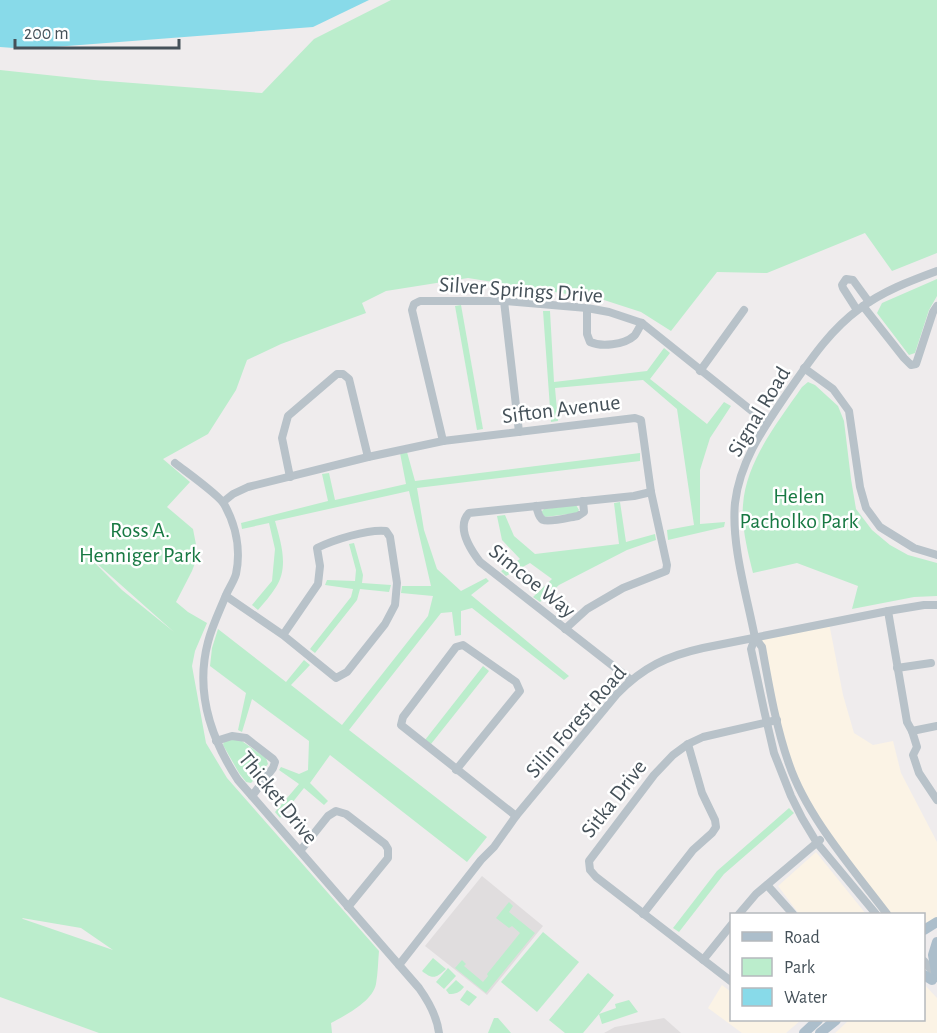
<svg xmlns="http://www.w3.org/2000/svg" width="937" height="1033" viewBox="0 0 937 1033" font-family="'Alegreya Sans',sans-serif">
<style>
.commercial{fill:#fbf3e5}
.education{fill:#e0ddde}
.green{fill:#bbedcc;fill-rule:evenodd}
.water{fill:#88dae9}
.lines{fill:none;stroke-linecap:round;stroke-linejoin:round}
.minor{stroke:#b8c2c9;stroke-width:8}
.major{stroke:#acbecb;stroke-width:10}
.labels{text-anchor:middle;stroke-width:5;stroke-linejoin:round;paint-order:stroke}
.street-label{font-size:22px;fill:#455159;stroke:#fff}
.park-label{font-size:22px;fill:#187943;stroke:#fff}
</style>
<rect width="100%" height="100%" fill="#efeced"/>
<!-- commercial -->
<g class="commercial">
<path d="M829,623L843,695L854,733L873,745L893,741L901,773L937,842V920L924,923V914H887L826,835L789,765L756,638Z"/>
<path d="M816,852L866,914H799L778,886Z"/>
<path d="M924,984L937,998V1033H835L849,1020H924Z"/>
<path d="M722,985L731,992L732,1020H801L786,1033H742L708,1008Z"/>
</g>
<!-- education -->
<g class="education">
<path d="M482,876L543,926L487,995L425,946Z"/>
<path d="M664,1018L681,1033H604L615,1027Z"/>
</g>
<!-- green -->
<g class="green">
<path d="M391,0H937V253L892,271L865,233L767,273L717,272L671,331L641,312L604,300L468,278L386,291L362,303L366,313L281,344L247,360L236,390L208,434L163,459L190,482L167,507L193,529L198,555L192,571L176,602L188,612L207,623L195,651L192,666L206,743L227,778L379,951C378,961 378,973 376,984C373,1001 346,1015 331,1023L332,1033H99L0,997V70L94,80L262,93L314,39ZM85,553L174,632L122,590ZM22,918L81,928L113,950L23,919Z"/>
<path d="M937,279V296L929,310L915,353L909,355L877,313L882,303Z"/>
<path d="M461,305L483,429L477,430L455,306Z"/>
<path d="M543,311H550L554,382L647,371L664,348L670,353L650,379L707,424L724,402L731,406L710,438L700,470V524L725,522L724,527L668,540L667,530L694,525L677,409L643,380L555,388L558,421L551,422Z"/>
<path d="M808,382L815,385L838,406L844,421L851,479L856,509L872,530L890,545L908,555L937,563V596L914,597L852,609L858,586L797,563L753,573C748,553 741,525 743,505C746,461 778,422 802,387Z"/>
<path d="M407,452L415,481L640,453V461L417,488L424,530L437,569L461,591L486,578L489,581L471,595L569,676L564,680L472,608L461,611V635L455,636L452,612L441,613L349,730L487,837L467,862L330,755L310,783L328,801L324,805L304,788L280,818L275,812L299,784L279,770L281,767L299,774L308,770L309,741L252,699L242,732L238,730L246,693L210,666L212,648L218,629L286,682L304,660L310,665L291,685L342,725L428,616L433,596L401,593L402,586H431L409,491L275,521C281,543 289,567 276,587C271,595 264,603 258,610L252,605L272,581L275,549L269,523L242,529L241,523L328,501L322,474L329,473L335,500L406,484L400,453Z"/>
<path d="M620,502L626,542L655,534L656,540L627,550L559,585L540,602L533,597L552,579L530,563L506,576L501,571L520,559L502,540L497,516L505,515L514,536L535,554L619,544L614,503Z"/>
<path d="M576,505L579,510L577,513L545,517L541,512L544,509Z"/>
<path d="M354,543L363,575L362,583L391,585L389,592L360,589L357,600L315,653L310,649L351,597L353,589L325,585L327,580L355,581L356,570L349,544Z"/>
<path d="M483,666L489,671L431,744L425,740Z"/>
<path d="M239,739L266,758L268,764L251,783L246,782L239,773L223,745L224,740Z"/>
<path d="M789,808L794,813L724,874L679,932L673,928L717,871Z"/>
<path d="M509,902L513,906L509,912L535,933L486,993L455,968L462,960L466,964L464,966L483,982L488,976L487,974L520,933L512,926L509,928L496,918Z"/>
<path d="M543,932L579,962L537,1012L501,982Z"/>
<path d="M433,958L446,969C436,978 433,980 422,971Z"/>
<path d="M448,968L456,976L444,989L436,982Z"/>
<path d="M588,973L614,995L599,1014L616,1008L615,1004L629,1000L638,1012L602,1024L599,1014L583,1033H565L549,1020Z"/>
<path d="M456,980L464,987C459,993 456,994 449,994L446,990Z"/>
<path d="M467,990L477,997L469,1006L460,1000Z"/>
<path d="M494,1018H498L511,1033H488Z"/>
</g>
<!-- water -->
<path class="water" d="M0,0H369L313,27L28,49L0,47Z"/>
<g class="lines">
<!-- minor -->
<g class="minor">
<path d="M504,301L519,432"/>
<path d="M863,306L904,358L911,365L916,364L933,312L937,306"/>
<path d="M587,308V334L590,342C601,347 624,345 634,336C637,333 639,327 642,323"/>
<path d="M857,310L843,288L842,285L846,279L853,280L869,302"/>
<path d="M804,368L833,389L849,411L860,487L866,508L880,527L914,548L937,555"/>
<path d="M700,371L744,310"/>
<path d="M443,441L412,310L414,304L420,301H504L587,308L609,312L642,323L767,423"/>
<path d="M175,463C185,471 219,495 224,504C236,525 241,550 236,574C234,581 229,588 226,595C220,610 212,626 208,642C195,691 211,739 238,780L419,988C429,1002 437,1016 439,1033"/>
<path d="M290,477L282,438L288,416L337,374H343L349,379L368,457"/>
<path d="M223,502L233,494L248,487L368,457L443,441L635,418L641,420L651,492L667,565L666,571L623,588L587,609L565,629"/>
<path d="M536,506C538,511 538,517 543,520C549,523 571,517 578,516L584,512L583,501"/>
<path d="M226,596L283,635L336,678L347,672L385,624L395,605L397,583L390,537L386,531C368,529 333,540 317,548L320,566L318,584L283,635"/>
<path d="M888,611L907,722L912,731L917,747L913,755L919,773L937,800"/>
<path d="M755,638L751,649L764,710L774,753L791,796L802,818L817,843L876,914"/>
<path d="M897,668L931,663"/>
<path d="M631,680L480,562C470,549 456,527 469,513L634,496L651,492"/>
<path d="M912,731L937,726"/>
<path d="M216,741L232,736L246,738L273,759L275,762L273,768L252,796"/>
<path d="M456,770L520,691L516,682L463,645L456,647L403,717L401,725L516,816"/>
<path d="M300,851L328,816L336,811L346,814L385,844L388,849V858L348,907"/>
<path d="M767,885L793,914"/>
<path d="M643,914L693,850L712,833L716,827L715,820L702,793L688,744"/>
<path d="M739,914L756,894L820,840"/>
<path d="M887,914C854,870 807,817 789,764C776,727 769,686 762,647L755,638C747,596 731,545 735,503C740,460 765,426 788,392C809,362 829,331 859,309C883,291 910,281 937,271"/>
<path d="M703,960L732,924"/>
<path d="M924,961L937,977"/>
<path d="M399,965L481,860L494,847L516,816L617,694C643,667 667,656 703,648L888,611L924,605H937"/>
<path d="M732,982L596,877L590,870L589,861L654,775L673,755L688,744L703,737L777,720"/>
</g>
<!-- major -->
<g class="major">
<path d="M924,930L937,922"/>
<path d="M937,942L933,955L937,977"/>
<path d="M924,975L932,980"/>
<path d="M804,1033L818,1020"/>
<path d="M820,1033L836,1020"/>
</g>
</g>
<g class="labels">
<!-- street labels -->
<g class="street-label">
<text transform="translate(521 289) rotate(4)" y="8">Silver Springs Drive</text>
<text transform="translate(561 408) rotate(-7)" y="8">Sifton Avenue</text>
<text transform="translate(758 411) rotate(-59)" y="8">Signal Road</text>
<text transform="translate(533 580) rotate(39)" y="8">Simcoe Way</text>
<text transform="translate(575 721) rotate(-49)" y="8">Silin Forest Road</text>
<text transform="translate(279 797) rotate(51)" y="8">Thicket Drive</text>
<text transform="translate(613 798) rotate(-52)" y="8">Sitka Drive</text>
</g>
<!-- park labels -->
<g class="park-label">
<text x="799" y="503">Helen<tspan x="799" dy="25">Pacholko Park</tspan></text>
<text x="140" y="537">Ross A.<tspan x="140" dy="25">Henniger Park</tspan></text>
</g>
</g>
<!-- legend -->
<rect x="730" y="913" width="195" height="108" fill="#ffffff" stroke="#b5b9bd" stroke-width="1.5"/>
<rect x="742" y="932" width="30" height="9" fill="#acbecb" stroke="#b5b9bd" stroke-width="1.5"/>
<text x="784" y="943" font-size="18" fill="#455159">Road</text>
<rect x="742" y="958" width="30" height="18" fill="#bbedcc" stroke="#b5b9bd" stroke-width="1.5"/>
<text x="784" y="973" font-size="18" fill="#455159">Park</text>
<rect x="742" y="988" width="30" height="18" fill="#88dae9" stroke="#b5b9bd" stroke-width="1.5"/>
<text x="784" y="1003" font-size="18" fill="#455159">Water</text>
<!-- scale -->
<path d="M15 39v9h164v-9" fill="none" stroke="#455159" stroke-width="3"/>
<text x="24" y="39" font-size="18" fill="#455159" stroke="#ffffff" stroke-width="4.5" paint-order="stroke">200 m</text>
</svg>
